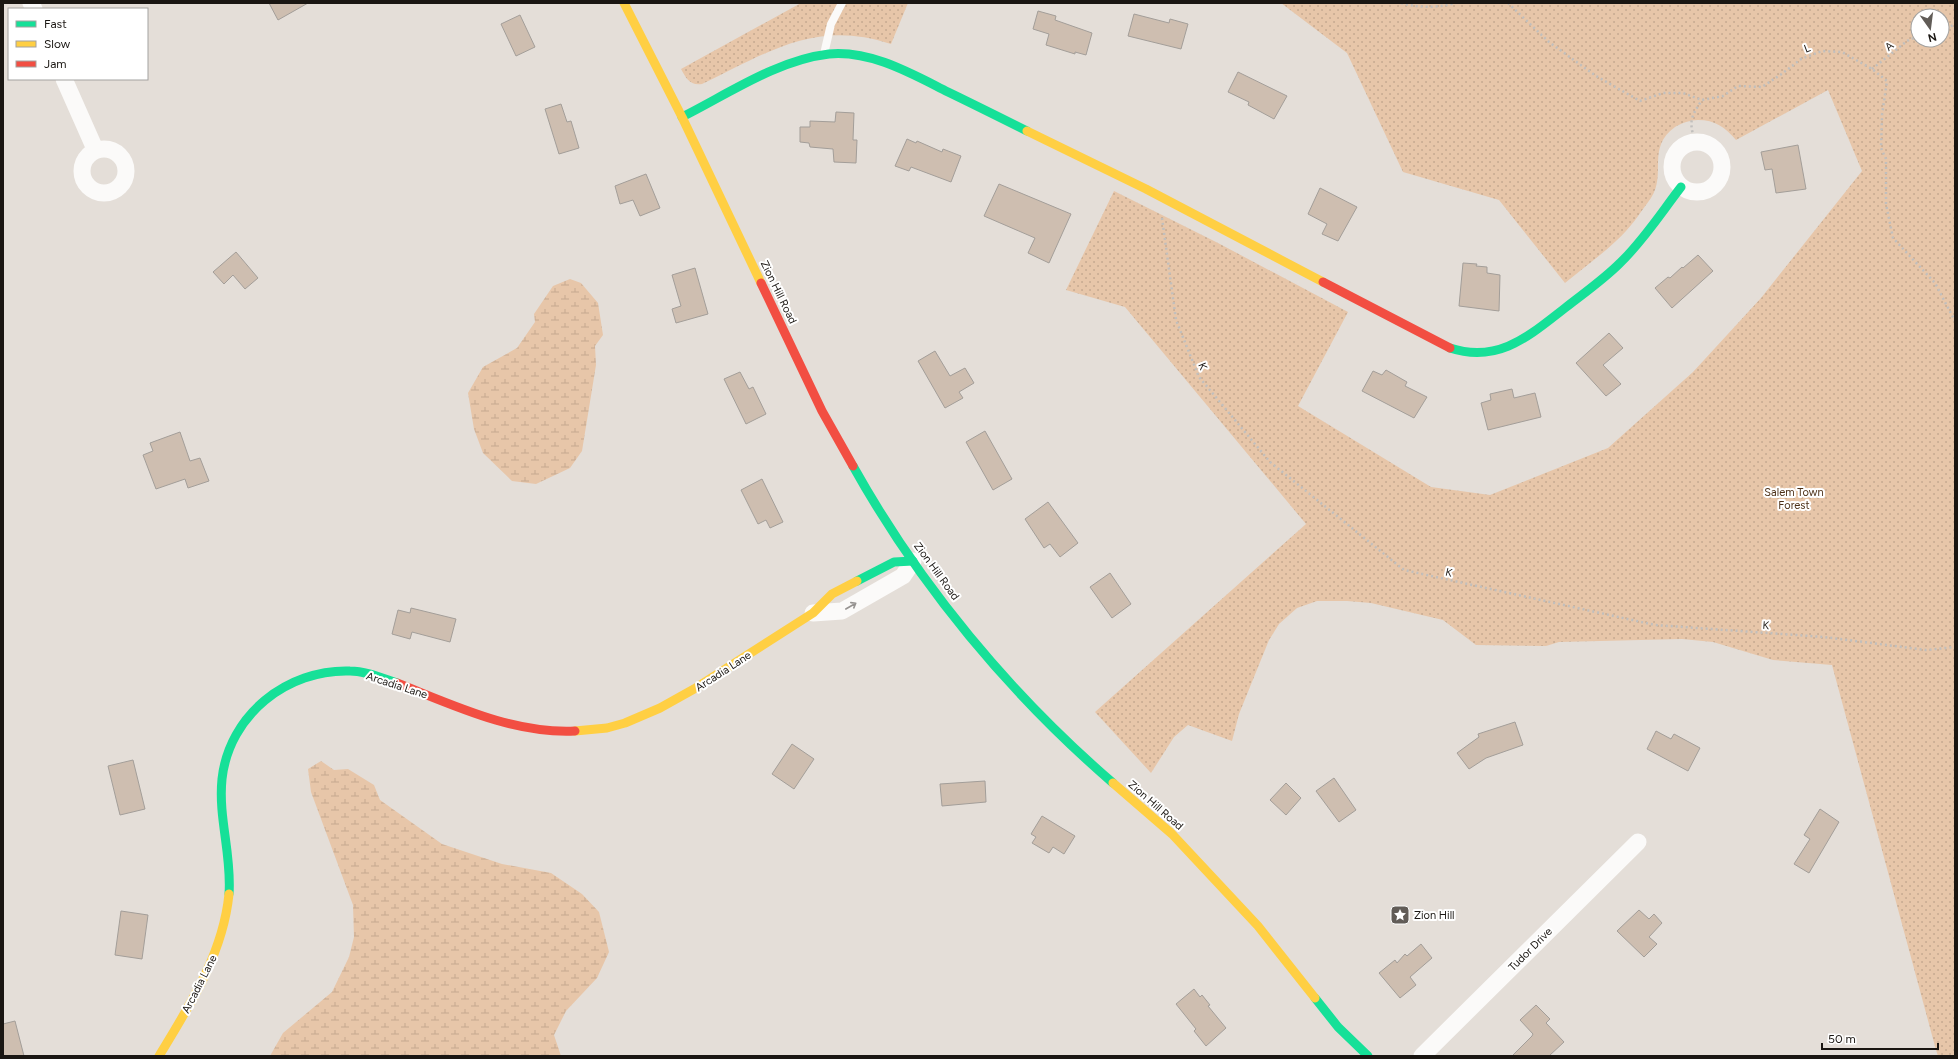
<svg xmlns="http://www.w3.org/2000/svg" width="1958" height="1059" viewBox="0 0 1958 1059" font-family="Figtree,sans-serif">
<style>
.wetland{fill:url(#wetland-marsh)}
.park{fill:url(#park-dots);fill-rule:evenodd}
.building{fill:#cebeb0;stroke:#a39e99}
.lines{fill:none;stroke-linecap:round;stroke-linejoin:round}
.path{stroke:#c1bfbd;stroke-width:2.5;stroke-dasharray:2 3;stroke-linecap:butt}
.lane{stroke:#fbfaf9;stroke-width:8}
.street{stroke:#fbfaf9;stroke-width:17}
.fast{stroke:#16e098;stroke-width:9}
.slow{stroke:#ffcf43;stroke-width:9}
.jam{stroke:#f24e42;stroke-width:9}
.oneway{stroke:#969391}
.labels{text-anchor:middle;stroke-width:4;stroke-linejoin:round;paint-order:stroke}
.street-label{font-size:11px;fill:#1a1612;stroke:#fff}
.park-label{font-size:11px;fill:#4c3017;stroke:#fff}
.poi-label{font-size:11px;fill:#1a1612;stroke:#fff;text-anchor:start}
</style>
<defs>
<pattern id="wetland-marsh" width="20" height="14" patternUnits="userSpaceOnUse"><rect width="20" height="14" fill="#e7c6a9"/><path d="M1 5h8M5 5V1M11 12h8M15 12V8" fill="none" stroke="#c6a990"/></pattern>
<pattern id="park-dots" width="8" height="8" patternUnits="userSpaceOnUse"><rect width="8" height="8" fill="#e7c6a9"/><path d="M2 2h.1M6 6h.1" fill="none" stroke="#c6a990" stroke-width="1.8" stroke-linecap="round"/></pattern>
</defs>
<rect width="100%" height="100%" fill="#e4ded8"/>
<!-- wetland -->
<g class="wetland">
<path d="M570,279L581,283L598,303L603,335L595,346L596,365L582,451L570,468L536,484L512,481L483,453L474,429L468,393L483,367L517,348L535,322L534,314L553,286Z"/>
<path d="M321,761L334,770L348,769L374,785L380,800L442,844L502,864L551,873L582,894L599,912L609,952L597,978L566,1011L554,1035L561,1056H270L283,1033L332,992L349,957L354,937L353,905L311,792L308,769Z"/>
</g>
<!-- park -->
<g class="park">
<path d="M801,3H908L891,44C815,19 769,52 702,84C690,86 686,78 681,69Z"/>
<path d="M1281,3H1955V1056H1938L1936,1050L1832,665L1773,660L1713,642L1682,639L1559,642L1546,646L1476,645L1443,620L1371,603L1347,601H1317L1297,608L1279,624L1269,640L1239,714L1232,741L1188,725L1174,737L1151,773L1095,712L1306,524L1125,307L1066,290L1114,191L1218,243L1348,312L1298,406L1431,487L1490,495L1608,448L1693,372L1761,298L1862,171L1828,90L1736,140C1725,127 1715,120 1698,120C1690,120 1682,123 1675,127C1646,148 1667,174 1651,198C1640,213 1630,229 1616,241C1600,256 1582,269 1565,283L1499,200L1403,172L1347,53ZM1918,16H1942V40H1918Z"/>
</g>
<!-- building -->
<g class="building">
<path d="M269,3H308L278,20Z"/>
<path d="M1038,11L1056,16L1055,20L1092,33L1086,55L1075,52V54L1046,45L1049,34L1033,29Z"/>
<path d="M1134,14L1169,23L1170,19L1188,24L1181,49L1128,36Z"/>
<path d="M520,15L535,47L516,56L501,24Z"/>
<path d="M1238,72L1287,96L1274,119L1248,105L1249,102L1228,92Z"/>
<path d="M561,104L567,122L571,121L579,148L559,154L545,109Z"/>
<path d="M836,112L854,113L853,140H857L856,163L834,162L833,149L810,147L809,143L800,142V127H810V121L835,122Z"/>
<path d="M907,139L916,143L917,141L942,152L943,149L961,156L951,182L911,167L909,171L895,166Z"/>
<path d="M1798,145L1806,189L1776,193L1772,169L1765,170L1761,152Z"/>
<path d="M646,174L660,208L640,216L633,200L620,204L615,186Z"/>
<path d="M999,184L1071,214L1049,263L1028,253L1035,238L984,216Z"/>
<path d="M1320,188L1357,207L1338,241L1322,234L1327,224L1308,214Z"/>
<path d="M236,252L258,278L245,289L233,275L224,284L213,272Z"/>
<path d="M1698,255L1713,271L1672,308L1655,288L1668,277L1670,278L1682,267L1683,268Z"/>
<path d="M1463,263L1477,264L1476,266L1487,267V273L1500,275L1499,311L1459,306Z"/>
<path d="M695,268L708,314L676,323L672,309L681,306L672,275Z"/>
<path d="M1609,333L1623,348L1603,365L1621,384L1606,396L1576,363Z"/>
<path d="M935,351L950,376L965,368L974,383L959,392L963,398L945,408L918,361Z"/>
<path d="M1386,370L1407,382L1405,386L1427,397L1414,418L1362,391L1373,371L1382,375Z"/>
<path d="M740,372L749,389L753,387L766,414L746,424L724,379Z"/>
<path d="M1512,389L1514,398L1535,393L1541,417L1488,430L1481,403L1491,400L1490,394Z"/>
<path d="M985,431L1012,479L993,490L966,442Z"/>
<path d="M180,432L190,461L200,458L209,481L188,488L185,479L156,489L143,455L153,451L150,443Z"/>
<path d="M762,479L783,522L770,528L766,520L758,524L741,490Z"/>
<path d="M1048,502L1078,543L1060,557L1050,544L1044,548L1025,519Z"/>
<path d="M1110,573L1131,604L1112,618L1090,587Z"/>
<path d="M411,608L456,619L450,642L412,632L410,639L392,634L398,610L410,613Z"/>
<path d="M1515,722L1523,745L1486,758L1469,769L1457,753L1479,737L1478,734Z"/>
<path d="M1656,731L1671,739L1674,734L1700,748L1688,771L1647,749Z"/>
<path d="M792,744L814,759L794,789L772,774Z"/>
<path d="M133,760L145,809L120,815L108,766Z"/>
<path d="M1334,778L1356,810L1339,822L1316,791Z"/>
<path d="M985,781L986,802L942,806L940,784Z"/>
<path d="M1286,783L1301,798L1286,815L1270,800Z"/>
<path d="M1820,809L1839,822L1809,873L1794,864L1810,839L1804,835Z"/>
<path d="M1042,816L1075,836L1064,854L1053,847L1049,853L1032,843L1036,837L1031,834Z"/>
<path d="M1639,910L1649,919L1654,914L1662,923L1649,937L1657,944L1644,957L1617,931Z"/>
<path d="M121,911L148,915L142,959L115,955Z"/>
<path d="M1421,944L1432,958L1410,977L1416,985L1400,998L1379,973L1395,960L1397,963L1405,954L1407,956Z"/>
<path d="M1194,989L1200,997L1202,995L1210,1005L1208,1006L1226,1028L1206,1046L1194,1031L1196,1029L1176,1004Z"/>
<path d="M1536,1005L1550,1019L1546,1023L1564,1042L1549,1056H1512L1532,1036L1533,1034L1520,1020Z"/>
<path d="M15,1021L24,1056H3V1024Z"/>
</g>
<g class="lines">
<!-- path -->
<g class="path">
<path d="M1401,3C1419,8 1437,8 1456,3"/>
<path d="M1508,3L1549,42L1596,76L1640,101L1663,93H1683L1702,100L1723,96L1738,86L1762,87L1783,73L1801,59L1822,51L1842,52L1872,69L1887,81L1882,115L1881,148L1886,159V204L1893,238L1935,283L1955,321"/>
<path d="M1942,31L1955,24"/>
<path d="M1872,69L1907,41L1918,36"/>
<path d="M1695,142C1689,121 1690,118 1702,100"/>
<path d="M1162,218L1176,320L1199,377L1270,462L1404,570L1655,625L1824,637L1926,650L1955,647"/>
</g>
<!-- lane -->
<path class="lane" d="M824,54L831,24L842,3"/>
<!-- street -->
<g class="street">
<path d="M31,3L34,9"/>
<path d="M64,79L95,149"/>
<circle cx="1697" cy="167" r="25"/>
<circle cx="104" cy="171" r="22"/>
<path d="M813,613L842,611L903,576L913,561"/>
<path d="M1422,1056L1638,842"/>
</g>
<!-- fast -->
<g class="fast">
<path d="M682,117C728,94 777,60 829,54C871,50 912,74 948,92C975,105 1001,118 1027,131"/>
<path d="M1450,348C1499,364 1530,335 1565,308C1584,293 1603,280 1620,263C1643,241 1661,213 1681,187"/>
<path d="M853,466C920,586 1010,694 1113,783"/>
<path d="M857,581L894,562L913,561"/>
<path d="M229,894C232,855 218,818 222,779C229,715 287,669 350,671C366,671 382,678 397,683"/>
<path d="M1315,998L1338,1027L1368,1056"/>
</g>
<!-- slow -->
<g class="slow">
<path d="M624,3L682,117L761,283"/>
<path d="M1027,131L1146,189L1323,282"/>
<path d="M575,731L607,728L625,723L660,708L694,689L813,613L832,594L857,581"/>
<path d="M1113,783L1172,834L1258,926L1315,998"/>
<path d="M159,1056C190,1005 223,954 229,894"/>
</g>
<!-- jam -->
<g class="jam">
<path d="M1323,282L1450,348"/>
<path d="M761,283L822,411L853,466"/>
<path d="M397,683C453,705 513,734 575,731"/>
</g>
</g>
<!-- one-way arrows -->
<defs><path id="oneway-shaft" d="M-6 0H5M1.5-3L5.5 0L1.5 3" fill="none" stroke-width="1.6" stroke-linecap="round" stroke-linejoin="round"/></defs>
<use class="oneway" href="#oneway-shaft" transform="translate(851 606) rotate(-30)"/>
<!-- icons -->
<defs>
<g id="sight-square" transform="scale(1)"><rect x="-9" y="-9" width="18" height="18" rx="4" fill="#615c57" stroke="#fff"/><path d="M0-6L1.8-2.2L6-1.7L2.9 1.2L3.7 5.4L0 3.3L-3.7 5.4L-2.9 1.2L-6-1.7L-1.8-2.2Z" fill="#fff"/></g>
</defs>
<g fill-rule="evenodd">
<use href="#sight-square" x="1400" y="915"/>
</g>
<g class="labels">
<!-- street labels -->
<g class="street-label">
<text transform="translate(1889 46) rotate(-40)" y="4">A</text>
<text transform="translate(1807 48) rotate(-21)" y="4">L</text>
<text transform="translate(779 292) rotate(64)" y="4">Zion Hill Road</text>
<text transform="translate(1203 366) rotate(68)" y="4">K</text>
<text transform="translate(937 571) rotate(54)" y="4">Zion Hill Road</text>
<text transform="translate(1449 572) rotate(13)" y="4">K</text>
<text transform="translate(1766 625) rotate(4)" y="4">K</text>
<text transform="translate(723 671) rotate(-33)" y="4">Arcadia Lane</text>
<text transform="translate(397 685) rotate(18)" y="4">Arcadia Lane</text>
<text transform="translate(1156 805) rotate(41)" y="4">Zion Hill Road</text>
<text transform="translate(1530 949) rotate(-45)" y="4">Tudor Drive</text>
<text transform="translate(199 984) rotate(-63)" y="4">Arcadia Lane</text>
</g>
<!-- park labels -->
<g class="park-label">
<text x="1794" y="496">Salem Town<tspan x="1794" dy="13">Forest</tspan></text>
</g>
<!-- poi labels -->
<g class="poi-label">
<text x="1414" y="919">Zion Hill</text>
</g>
</g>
<!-- border -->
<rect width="1958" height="1059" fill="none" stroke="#1a1612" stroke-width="8"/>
<!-- legend -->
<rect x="8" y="8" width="140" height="72" fill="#ffffff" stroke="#a3a2a0"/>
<rect x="16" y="21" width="20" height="6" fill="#16e098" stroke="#a3a2a0"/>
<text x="44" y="28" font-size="12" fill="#1a1612">Fast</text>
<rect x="16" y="41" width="20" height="6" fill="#ffcf43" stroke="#a3a2a0"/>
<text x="44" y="48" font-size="12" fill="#1a1612">Slow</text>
<rect x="16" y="61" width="20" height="6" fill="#f24e42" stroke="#a3a2a0"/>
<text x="44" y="68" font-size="12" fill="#1a1612">Jam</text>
<!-- north arrow -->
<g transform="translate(1930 28) rotate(166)"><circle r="19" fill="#ffffff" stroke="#a3a2a0"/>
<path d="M0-3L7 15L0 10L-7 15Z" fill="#615c57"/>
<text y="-6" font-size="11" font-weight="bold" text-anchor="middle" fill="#1a1612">N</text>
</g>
<!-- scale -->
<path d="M1822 1043v6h116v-6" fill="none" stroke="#1a1612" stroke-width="2"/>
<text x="1828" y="1043" font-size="12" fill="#1a1612" stroke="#ffffff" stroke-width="3" paint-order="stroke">50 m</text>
</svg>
